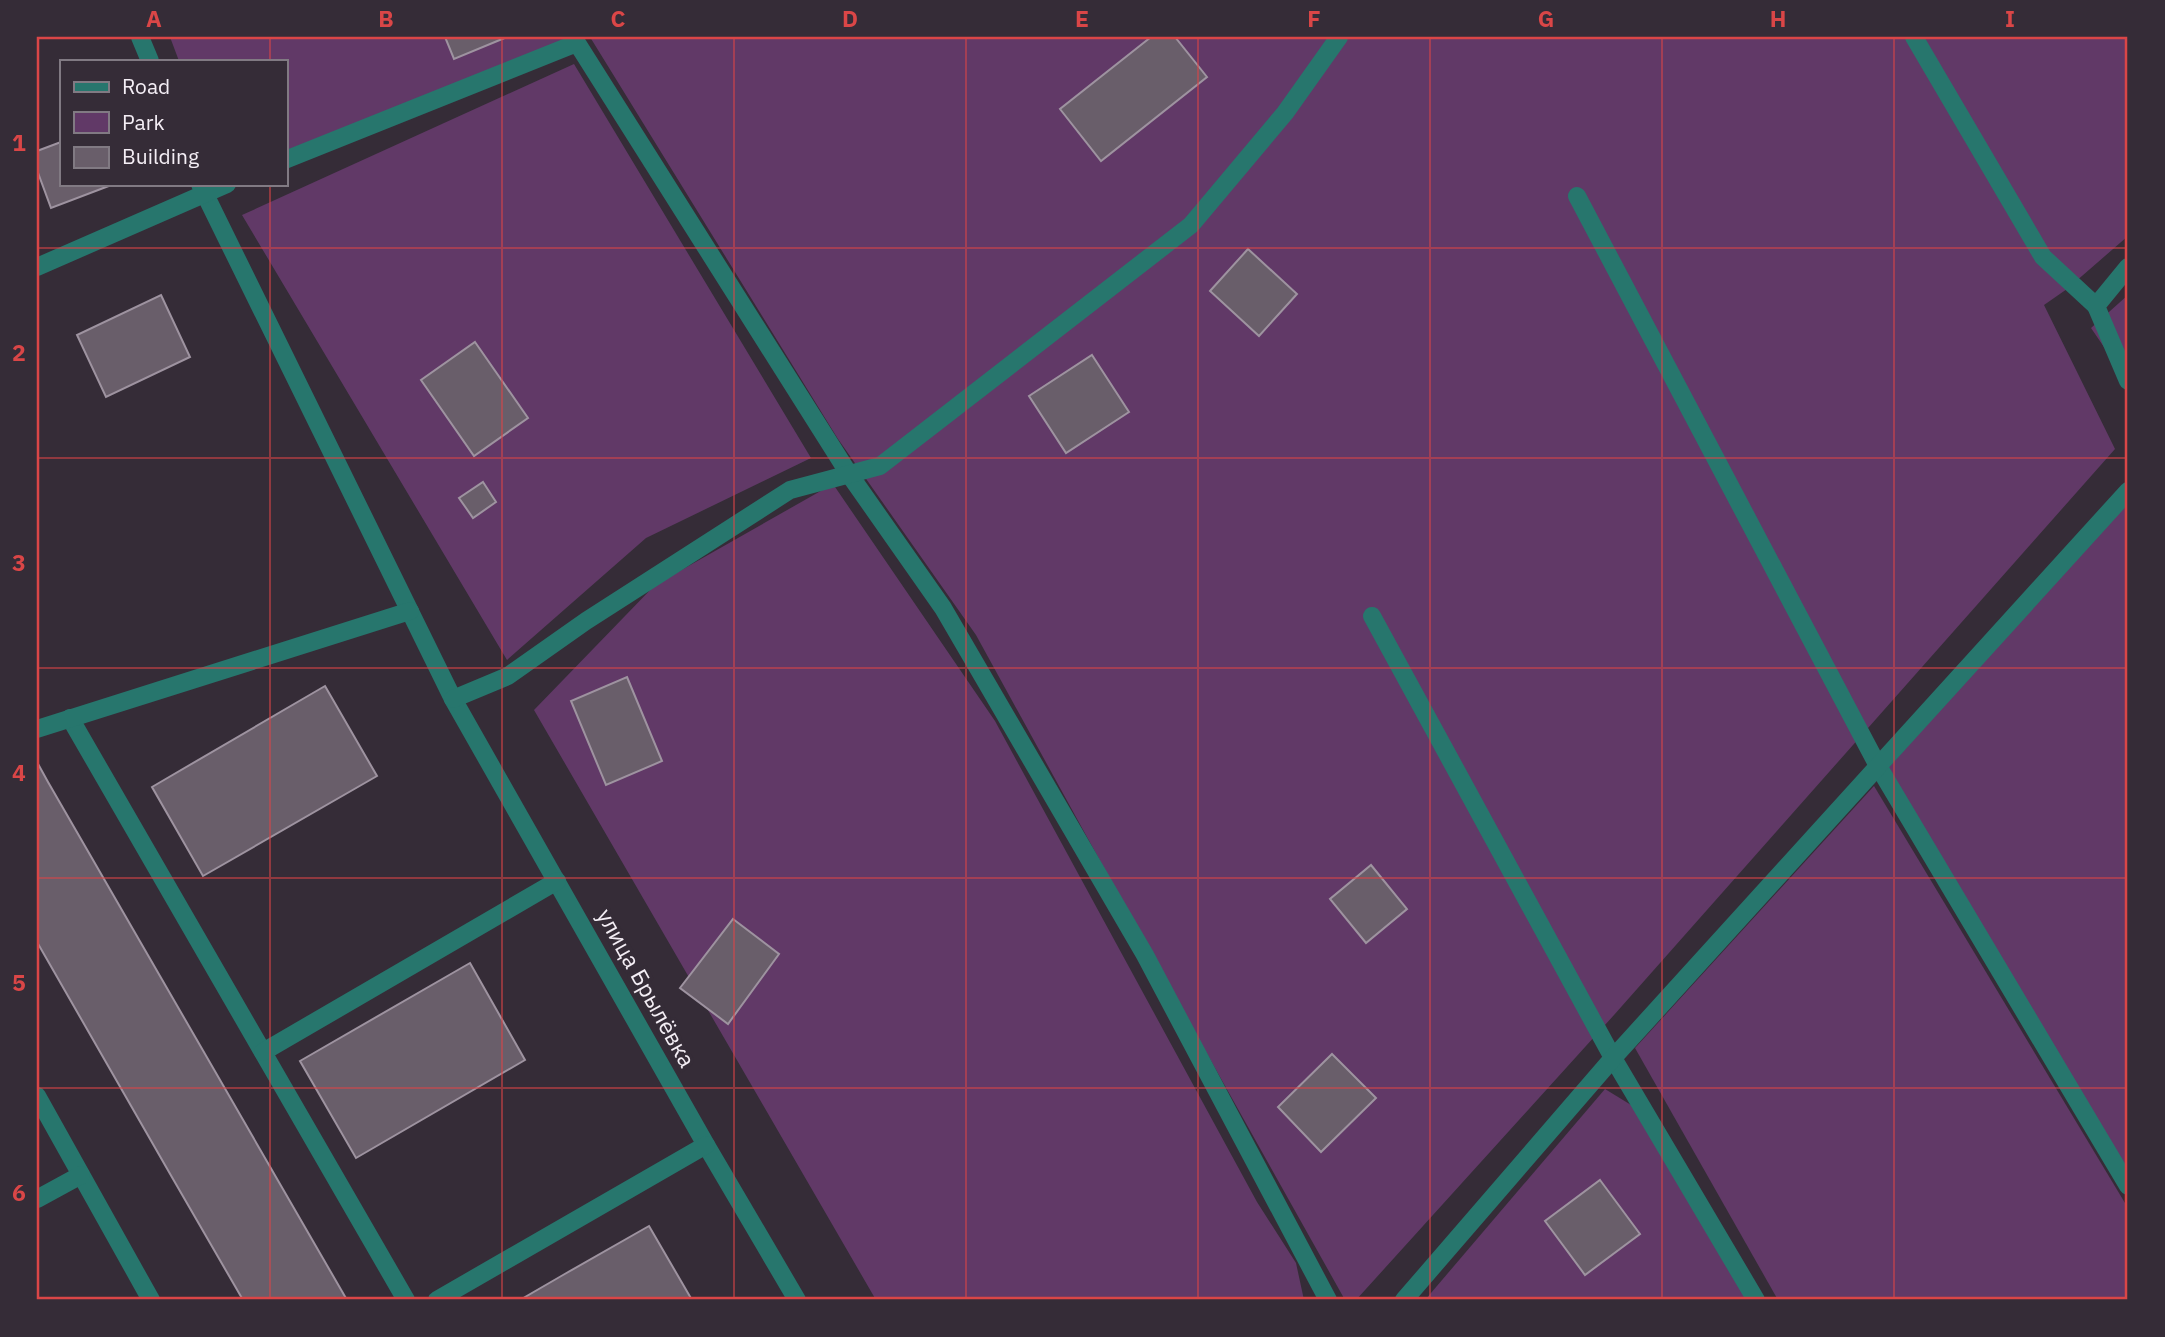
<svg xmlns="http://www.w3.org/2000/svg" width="2165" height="1337" viewBox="0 0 2165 1337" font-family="'IBM Plex Sans',sans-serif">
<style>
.green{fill:#613967}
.building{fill:#695e6a;stroke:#9e93a0;stroke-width:2}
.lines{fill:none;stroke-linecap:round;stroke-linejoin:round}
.minor{stroke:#27766d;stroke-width:18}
.grid{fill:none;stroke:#da4647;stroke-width:2;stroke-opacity:0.55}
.labels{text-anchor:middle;stroke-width:7;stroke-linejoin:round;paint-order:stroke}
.street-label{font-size:23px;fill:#f4eef5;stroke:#352c37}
.neatline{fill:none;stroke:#da4647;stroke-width:2.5}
.grid-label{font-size:23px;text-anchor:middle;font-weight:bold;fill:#da4647}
</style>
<rect width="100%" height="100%" fill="#352c37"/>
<!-- green -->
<g class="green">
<path d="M170,37H578L285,151V61H179Z"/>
<path d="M590,37H2128V236L2067,289L2044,305L2115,449L1614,1015L1356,1300H1345L1159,968L976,635L838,439Z"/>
<path d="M574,64L811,458L646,538L507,660L242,215Z"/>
<path d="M2128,295V387L2119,369L2091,328Z"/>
<path d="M833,484L995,721L1257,1202L1296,1263L1304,1300H876L534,710L655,585Z"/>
<path d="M2128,499V1180L1888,768Z"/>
<path d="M1874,786L2128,1208V1300H1778L1635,1048Z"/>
<path d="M1605,1089L1649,1116L1751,1300H1425Z"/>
</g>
<!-- building -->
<g class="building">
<path d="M445,37H507L454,59Z"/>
<path d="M1151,37H1175L1207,77L1101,161L1060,109Z"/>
<path d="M61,142V184H114L51,208L37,170V151Z"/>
<path d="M1248,249L1297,294L1259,336L1210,291Z"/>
<path d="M161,295L190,357L106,397L77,335Z"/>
<path d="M475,342L528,418L474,456L421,380Z"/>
<path d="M1092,355L1129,412L1066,453L1029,396Z"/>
<path d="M483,482L496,502L473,518L459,498Z"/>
<path d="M627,677L662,761L606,785L571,701Z"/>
<path d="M325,686L377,776L203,876L152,787Z"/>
<path d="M37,762L48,782L347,1300H243L173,1179L37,942Z"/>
<path d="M1371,865L1407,909L1366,943L1330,899Z"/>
<path d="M733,919L779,954L728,1024L680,988Z"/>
<path d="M470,963L525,1060L356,1158L300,1061Z"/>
<path d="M1332,1054L1376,1098L1321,1152L1278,1107Z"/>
<path d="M1600,1180L1640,1234L1585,1275L1545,1221Z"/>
<path d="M649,1226L692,1300H520L563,1275Z"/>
</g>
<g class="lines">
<!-- minor -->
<g class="minor">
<path d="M140,37L150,61"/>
<path d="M1914,37L2043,257L2096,306"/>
<path d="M285,160L577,43L849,474L943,608L1145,955L1328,1300"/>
<path d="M200,184L453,699L706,1145L797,1300"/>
<path d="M1577,196L1878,766L2128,1186"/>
<path d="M37,267L227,184"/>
<path d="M2128,267L2096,306L2128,381"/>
<path d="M1372,616L1613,1058L1756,1300"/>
<path d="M453,699L508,676L586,621L790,490L880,466L1191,225L1285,113L1339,37"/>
<path d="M70,718L406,1300"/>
<path d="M37,729L410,611"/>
<path d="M263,1052L557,881"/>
<path d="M37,1096L151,1300"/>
<path d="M37,1199L81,1175"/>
<path d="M437,1300L706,1145"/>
<path d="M1404,1300L1613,1058L2128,491"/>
</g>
</g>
<!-- grid -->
<path class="grid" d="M270,37V61M502,37V1300M734,37V1300M966,37V1300M1198,37V1300M1430,37V1300M1662,37V1300M1894,37V1300M270,184V1300M37,248H2128M37,458H2128M37,668H2128M37,878H2128M37,1088H2128"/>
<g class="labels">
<!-- street labels -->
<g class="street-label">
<text transform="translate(646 988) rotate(61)" y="8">улица Брылёвка</text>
</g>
</g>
<!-- border -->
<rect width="2165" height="1337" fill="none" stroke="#352c37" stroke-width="77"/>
<!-- legend -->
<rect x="60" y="60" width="228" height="126" fill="#352c37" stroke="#817a83" stroke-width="2"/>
<rect x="74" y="82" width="35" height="10" fill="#27766d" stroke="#817a83" stroke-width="2"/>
<text x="122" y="94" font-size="21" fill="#f4eef5">Road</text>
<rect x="74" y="112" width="35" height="21" fill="#613967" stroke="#817a83" stroke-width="2"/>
<text x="122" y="130" font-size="21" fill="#f4eef5">Park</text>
<rect x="74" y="147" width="35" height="21" fill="#695e6a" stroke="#817a83" stroke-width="2"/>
<text x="122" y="164" font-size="21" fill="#f4eef5">Building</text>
<rect x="38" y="38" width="2088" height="1260" class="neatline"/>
<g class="grid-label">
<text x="154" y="27">A</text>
<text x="386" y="27">B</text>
<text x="618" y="27">C</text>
<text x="850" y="27">D</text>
<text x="1082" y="27">E</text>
<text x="1314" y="27">F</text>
<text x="1546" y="27">G</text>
<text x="1778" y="27">H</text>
<text x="2010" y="27">I</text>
<text x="19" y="151">1</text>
<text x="19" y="361">2</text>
<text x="19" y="571">3</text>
<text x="19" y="781">4</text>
<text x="19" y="991">5</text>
<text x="19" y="1201">6</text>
</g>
</svg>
